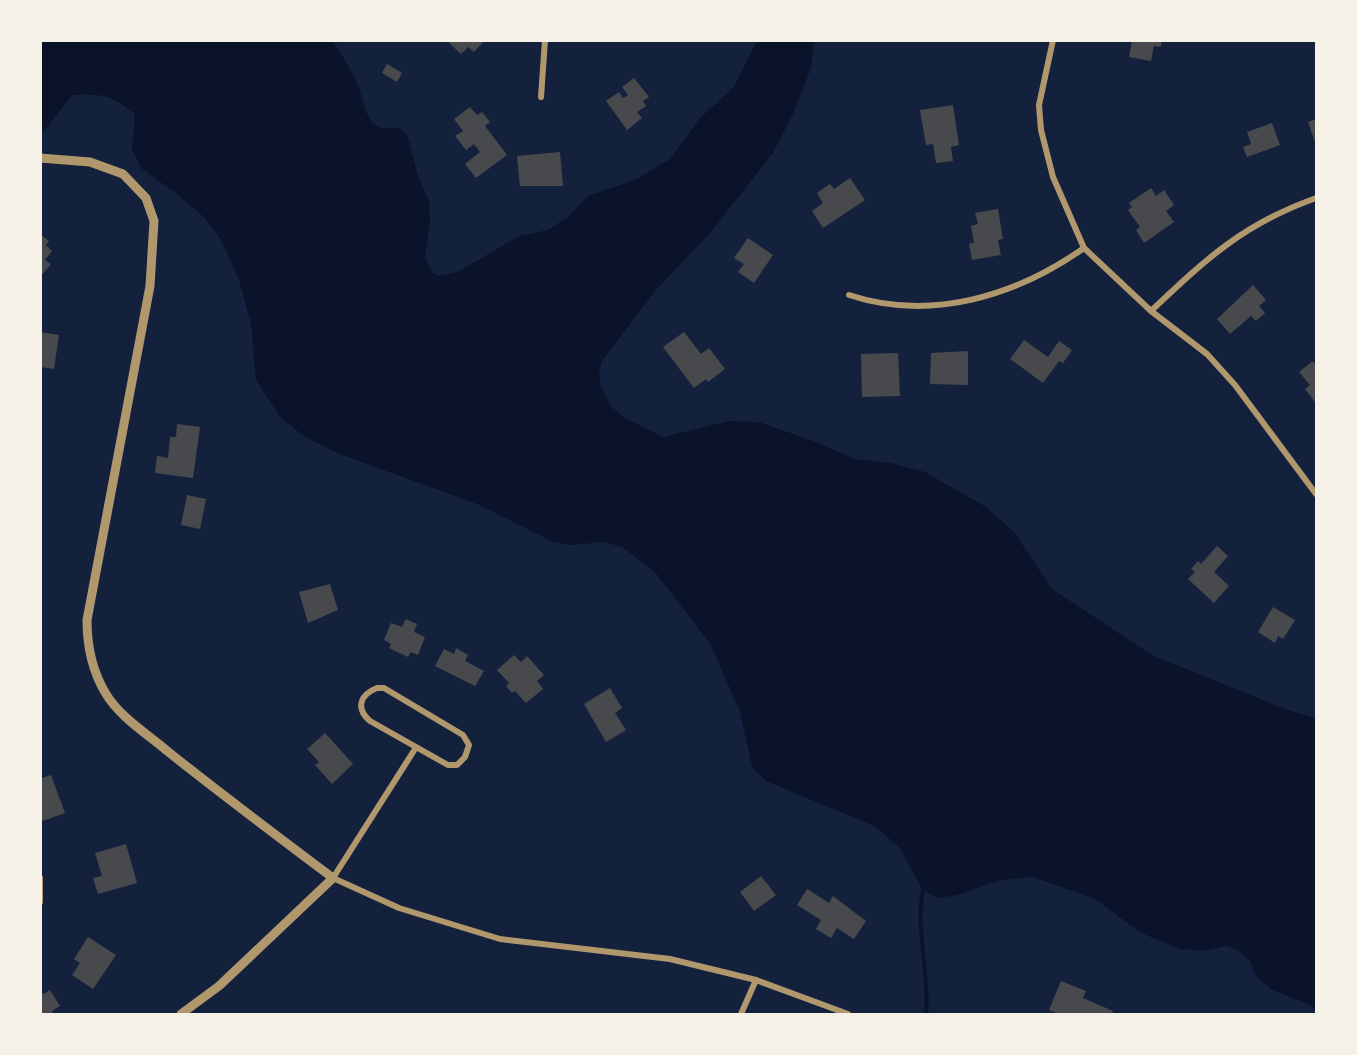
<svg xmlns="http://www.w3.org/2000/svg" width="1357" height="1055" viewBox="0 0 1357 1055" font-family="Figtree,sans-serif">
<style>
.water{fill:#0b132b}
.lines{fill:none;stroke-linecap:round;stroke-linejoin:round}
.stream{stroke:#0b132b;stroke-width:4}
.building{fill:#48494c}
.minor{stroke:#b1986c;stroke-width:6}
.tertiary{stroke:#b1986c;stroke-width:9}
</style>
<rect width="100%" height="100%" fill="#14213d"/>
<!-- water -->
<path class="water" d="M40,41H332C343,56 354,73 360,91C364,102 365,117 376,125C382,130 391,128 399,128L407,134L418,176L429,201L430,221L425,258L432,272L438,276L458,272L519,236L548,230L568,217L588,196L637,179L670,159L701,117L734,87L757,41H814L811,68L793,114L773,153L710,233L655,291L602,361L599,371L601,388L612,407L623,417L663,437L729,421L759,422L819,443L854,459L891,463L925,472L986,507L1014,532L1052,589L1152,655L1285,709L1316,718V1010L1308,1004L1272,990L1256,976L1250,961L1236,949L1226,946L1204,951L1180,949L1141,933L1095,899L1033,877L1000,880L958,895L938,898L923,890L899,847L874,826L766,781L752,767L740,712L711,645L655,572L622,547L604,542L571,545L553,542L477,504L337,453L305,437L281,418L256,380L251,324L239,280L220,238L205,218L178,195L141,168L132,149L135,114C108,94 106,94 73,95C62,105 52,125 41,132Z"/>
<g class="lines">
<!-- stream -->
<path class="stream" d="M924,885C914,924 930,974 926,1014"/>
</g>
<!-- building -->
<g class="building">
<path d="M451,40H485L474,52L468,47L461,54L449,43Z"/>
<path d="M1132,40H1162L1161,47L1154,46L1151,61L1129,57Z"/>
<path d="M387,64L402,73L397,82L382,73Z"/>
<path d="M634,78L649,97L643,101L646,106L637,112L642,118L627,130L606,101L619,92L623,98L628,95L622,87Z"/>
<path d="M953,105L959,145L951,147L953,161L936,163L933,144L926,145L920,110Z"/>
<path d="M470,107L477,115L482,112L490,122L485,126L507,155L476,178L465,164L480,152L474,144L466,150L455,136L463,131L454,119Z"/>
<path d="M1316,119V145L1308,122Z"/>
<path d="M1272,123L1280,145L1247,157L1243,147L1251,144L1247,132Z"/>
<path d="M560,152L563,186H520L517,156Z"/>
<path d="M850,178L865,200L823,228L812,211L823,203L817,193L830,184L834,189Z"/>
<path d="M1151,188L1156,196L1164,190L1174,205L1166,211L1174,222L1144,243L1136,230L1140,227L1128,210L1132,207L1129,203Z"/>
<path d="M998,209L1003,239L998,240L1001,255L972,260L969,244L974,243L971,226L978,224L975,213Z"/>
<path d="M40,234L49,241L46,245L52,251L45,260L51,264L40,277Z"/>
<path d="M748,238L773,255L754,283L738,272L744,264L734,258Z"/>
<path d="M1253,285L1266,300L1259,306L1265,313L1256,321L1251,316L1230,334L1217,319Z"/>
<path d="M40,332L59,335L54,369L40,367Z"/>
<path d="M684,332L701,354L709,348L725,369L708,382L706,379L694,388L663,347Z"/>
<path d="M1024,340L1048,357L1059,341L1072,350L1063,363L1059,361L1043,383L1010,359Z"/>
<path d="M968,351V385L930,384L931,353Z"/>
<path d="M898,353L900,396L862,397L861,354Z"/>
<path d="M1313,361L1316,365L1315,402L1305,389L1310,385L1299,372Z"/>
<path d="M177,424L200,427L193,478L155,473L157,456L168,458L170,437H176Z"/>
<path d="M187,495L206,499L200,529L181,525Z"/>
<path d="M1217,546L1228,556L1214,572L1229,586L1214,603L1188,579L1195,572L1191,569L1198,561L1201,564Z"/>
<path d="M330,584L338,610L308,623L299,592Z"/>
<path d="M1273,607L1295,620L1283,639L1278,636L1275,643L1258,632Z"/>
<path d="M406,619L417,624L414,632L425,637L418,655L411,652L408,657L389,648L391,644L384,640L391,623L402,627Z"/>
<path d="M456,648L468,655L465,661L484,671L475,686L435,666L444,649L454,654Z"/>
<path d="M514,655L521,662L527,656L544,675L537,681L543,689L526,703L515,691L512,693L506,686L509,683L497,670Z"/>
<path d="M610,688L622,708L615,713L626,730L606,742L584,704Z"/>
<path d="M325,733L353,764L332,784L315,765L319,762L307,749Z"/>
<path d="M51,775L65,813L40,822V779Z"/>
<path d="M126,844L137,883L98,894L93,878L102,876L95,853Z"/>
<path d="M761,876L776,895L754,911L740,892Z"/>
<path d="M807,889L829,903L833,896L866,921L854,939L837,928L831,938L816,929L821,920L797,905Z"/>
<path d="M88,937L116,955L93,989L72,975L80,963L74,959Z"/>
<path d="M1061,981L1086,991L1083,998L1113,1011L1112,1014H1059L1049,1010Z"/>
<path d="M50,990L60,1006L52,1011L54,1014H40V991L43,994Z"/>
</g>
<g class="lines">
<!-- minor -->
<g class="minor">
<path d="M1053,40L1039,105L1041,130L1053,177L1084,248L1151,311L1207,354L1235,385L1316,494"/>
<path d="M541,97L545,40"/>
<path d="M849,295C931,322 1016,296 1084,248"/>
<path d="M1151,311C1206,259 1243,224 1316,198"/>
<path d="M377,688H384L463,735L469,745L465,757L457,765H448L370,721C356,709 359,695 377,688Z"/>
<path d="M415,749L333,878L399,908L500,939L670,959L756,980L848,1014"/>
<path d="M40,878V902"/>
<path d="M741,1014L756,980"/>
</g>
<!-- tertiary -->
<path class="tertiary" d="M40,158L90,162L123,174L146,198L154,221L150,286L87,620C87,647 92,671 106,694C120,717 146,733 166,750C221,794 277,836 333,878L219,986L181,1014"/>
</g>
<!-- border -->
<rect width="1357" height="1055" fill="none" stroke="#f6f1e7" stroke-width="84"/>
</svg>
